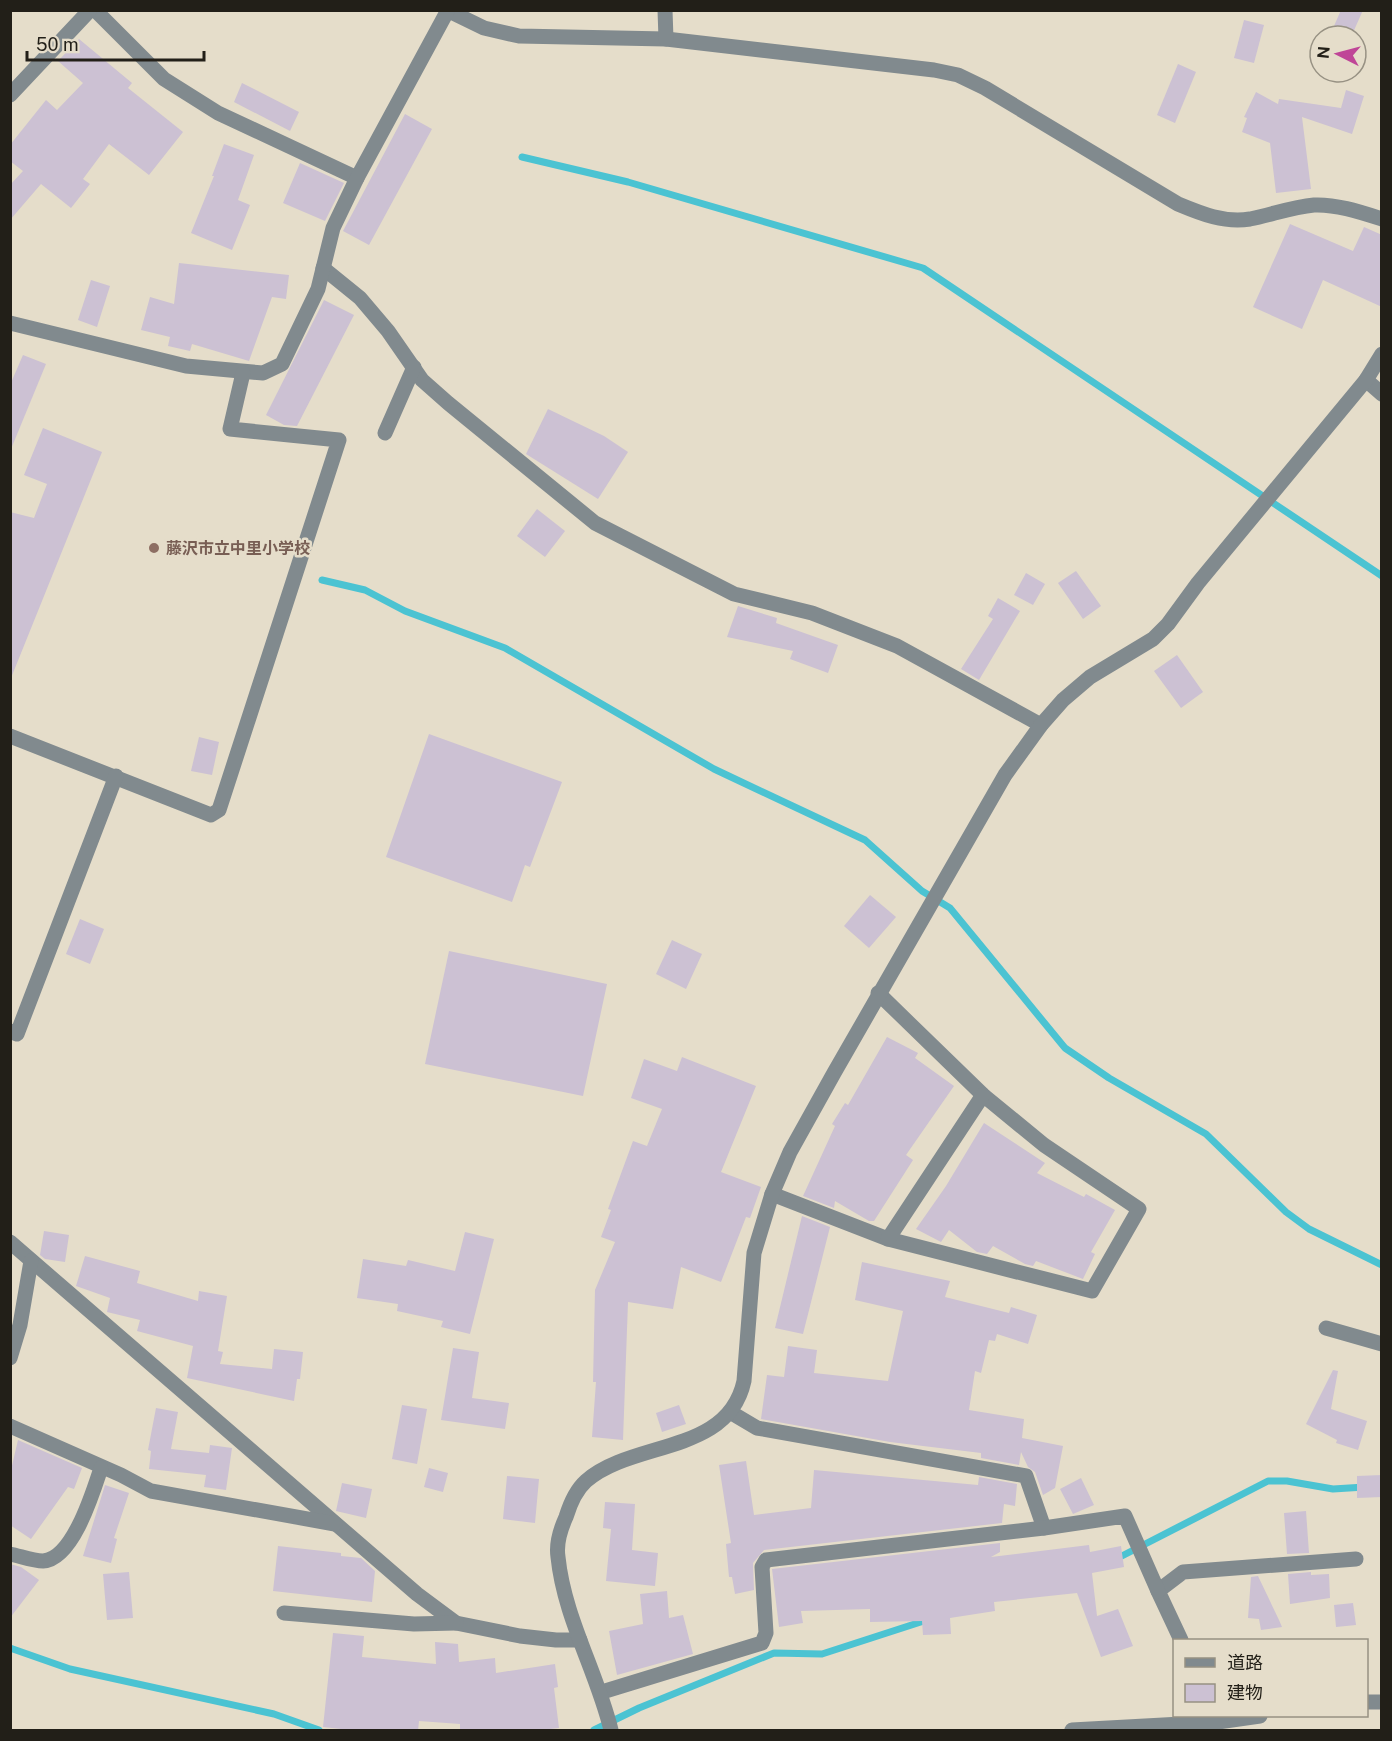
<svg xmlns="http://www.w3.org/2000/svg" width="1392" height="1741" viewBox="0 0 1392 1741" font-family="'Public Sans','Noto Sans JP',sans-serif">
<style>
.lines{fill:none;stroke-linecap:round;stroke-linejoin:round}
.stream{stroke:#4bc3d2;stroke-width:7}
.building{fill:#ccc1d3}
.minor{stroke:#818a8e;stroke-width:15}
.education-dot{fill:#8d6e63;stroke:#e5ddca;stroke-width:2}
.labels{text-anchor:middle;stroke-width:5;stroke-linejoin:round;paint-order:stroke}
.education-label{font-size:16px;font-weight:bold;fill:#785e54;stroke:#e5ddca;text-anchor:start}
</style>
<rect width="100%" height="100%" fill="#e5ddca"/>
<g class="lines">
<!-- stream -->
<g class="stream">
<path d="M522,157L628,182L923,268L1382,576"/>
<path d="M322,580L365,590L405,611L505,648L714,769L865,840L922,891L950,908L1065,1048L1109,1078L1206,1134L1286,1212L1309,1229L1382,1265"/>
<path d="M1116,1559L1268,1481H1287L1333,1489L1365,1487"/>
<path d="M10,1648L70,1669L274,1714L319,1730"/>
<path d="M594,1730L639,1708L774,1653L822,1654L930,1619"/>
</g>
</g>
<!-- building -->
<g class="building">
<path d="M1341,10H1363L1352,35L1334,26Z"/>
<path d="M1244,20L1264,25L1254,63L1234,58Z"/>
<path d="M79,39L132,83L128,88L183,132L149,175L109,144L83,179L90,184L71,208L41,184L10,220V185L23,171L10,161V145L46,100L57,110L83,83L58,61Z"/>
<path d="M1178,64L1196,72L1175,123L1157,115Z"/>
<path d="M242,83L299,112L290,131L234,102Z"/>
<path d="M1346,90L1364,96L1352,134L1302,117L1311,189L1276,193L1270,143L1242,132L1247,118L1244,117L1256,92L1278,104L1279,99L1341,108Z"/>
<path d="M405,114L432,129L369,245L343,231Z"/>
<path d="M224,144L254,155L238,200L250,205L232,250L191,233L214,176H212Z"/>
<path d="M300,163L344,183L325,221L283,203Z"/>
<path d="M1290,224L1353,251L1364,227L1382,235V307L1323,280L1302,329L1253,307Z"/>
<path d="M179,263L289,275L286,299L272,297L249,361L192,344L190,351L168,346L170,337L141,330L150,297L174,304Z"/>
<path d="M91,280L110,286L97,327L78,320Z"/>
<path d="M324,300L354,315L297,426L284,425L266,415Z"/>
<path d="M23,355L46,364L11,449L10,385Z"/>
<path d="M548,409L604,436L628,452L598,499L526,454Z"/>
<path d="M43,428L102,452L11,678L10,512L34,518L47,484L24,475Z"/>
<path d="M537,509L565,531L545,557L517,536Z"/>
<path d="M1076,571L1101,606L1083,619L1058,583Z"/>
<path d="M1026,573L1045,584L1033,605L1014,595Z"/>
<path d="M998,598L1020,611L979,680L961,669L993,619L988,616Z"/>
<path d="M738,606L777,618L776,623L838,645L828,673L790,659L793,651L727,637Z"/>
<path d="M1177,655L1203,692L1181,708L1154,671Z"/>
<path d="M429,734L562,782L530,867L525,865L512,902L386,857Z"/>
<path d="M199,737L219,742L212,775L191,771Z"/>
<path d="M870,895L896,917L869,948L844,926Z"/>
<path d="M80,919L104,929L90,964L66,954Z"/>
<path d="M672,940L702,954L686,989L656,974Z"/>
<path d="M449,951L607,984L583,1096L425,1064Z"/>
<path d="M887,1037L918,1053L915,1058L954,1086L906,1155L913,1160L874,1221H869L835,1201L834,1208L803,1196L835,1126L832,1124L845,1103L848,1105Z"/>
<path d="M682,1057L756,1086L721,1172L761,1187L750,1218L746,1217L721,1282L681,1267L673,1309L628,1302L623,1440L592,1437L596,1382H593L595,1290L615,1242L601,1237L611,1210L608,1209L633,1141L647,1146L662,1109L631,1098L644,1059L677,1071Z"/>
<path d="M984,1123L1045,1163L1037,1173L1084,1197L1086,1194L1115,1210L1091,1252L1095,1254L1083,1279L1036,1261L1033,1266L1025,1264L993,1246L987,1254L977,1252L949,1230L941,1242L916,1229L946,1186Z"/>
<path d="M802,1216L830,1227L803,1334L775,1328Z"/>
<path d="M44,1231L69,1235L65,1262L45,1259L40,1255Z"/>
<path d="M465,1232L494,1239L470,1334L441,1327L443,1321L397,1311L398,1304L357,1298L363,1259L406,1266L408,1260L455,1271Z"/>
<path d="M85,1256L140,1271L137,1283L198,1301L199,1291L227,1296L218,1351L223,1352L220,1364L272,1369L274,1349L303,1352L300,1379H297L294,1401L187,1378L193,1346L137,1331L140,1320L107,1312L110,1298L76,1286Z"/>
<path d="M862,1262L950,1281L945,1297L1009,1313L1011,1307L1037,1315L1028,1344L997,1334L995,1341L989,1340L981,1373L975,1371L969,1410L1024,1419L1022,1438L1063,1446L1055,1488L1043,1495L1035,1472L1028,1467L1021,1452L1019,1465L981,1458V1453L890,1442L761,1419L767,1375L784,1377L788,1346L817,1350L814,1373L888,1381L903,1311L855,1300Z"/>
<path d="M453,1348L479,1352L472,1398L509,1403L505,1429L441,1420Z"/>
<path d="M1333,1370L1338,1371L1331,1409L1367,1421L1358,1450L1336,1443L1337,1440L1306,1424Z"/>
<path d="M402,1405L427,1409L417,1464L392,1459Z"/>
<path d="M679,1405L686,1424L662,1432L656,1413Z"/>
<path d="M156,1408L178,1412L171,1449L209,1453L210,1445L232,1448L226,1490L204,1487L206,1475L149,1469L151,1451L148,1450Z"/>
<path d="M18,1440L82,1468L74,1489L68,1487L31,1539L10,1525V1474Z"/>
<path d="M746,1461L754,1515L811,1508L814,1470L978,1485L979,1477L1017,1484L1015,1506L1004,1504L1002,1523L764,1550L753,1563L754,1590L735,1594L732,1577H729L726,1544L731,1543L719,1465Z"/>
<path d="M429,1468L448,1473L443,1492L424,1487Z"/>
<path d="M1382,1475V1497L1357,1498V1476Z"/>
<path d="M507,1476L539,1479L535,1523L503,1519Z"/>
<path d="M1081,1478L1094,1505L1073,1514L1060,1489Z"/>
<path d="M342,1483L372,1489L366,1518L336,1511Z"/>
<path d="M105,1485L129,1493L114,1538L117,1539L111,1563L83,1556Z"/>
<path d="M605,1502L635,1504L632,1550L658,1553L655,1586L606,1581L611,1529L603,1528Z"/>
<path d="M1306,1511L1309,1553L1287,1554L1284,1513Z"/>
<path d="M1000,1543V1552L991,1557L1089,1545L1090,1552L1121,1546L1124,1567L1092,1573L1097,1616L1118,1609L1133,1646L1101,1657L1077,1593L994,1602L995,1611L950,1618L951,1634L923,1635L922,1621L870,1622V1609L801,1611L803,1623L779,1627L772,1569Z"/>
<path d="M278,1546L341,1553V1556L361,1558L375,1571L372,1602L273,1591Z"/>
<path d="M10,1564L21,1567L39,1580L10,1618Z"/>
<path d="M129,1572L133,1618L107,1620L103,1574Z"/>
<path d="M1311,1572V1575L1329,1574L1330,1598L1290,1604L1288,1574Z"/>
<path d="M1258,1576L1279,1620L1282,1627L1261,1630L1259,1619L1248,1618L1251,1577Z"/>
<path d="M667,1591L669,1618L683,1615L693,1654L617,1675L609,1631L643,1624L640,1594Z"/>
<path d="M1353,1603L1356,1625L1336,1627L1334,1605Z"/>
<path d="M333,1633L364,1636L362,1657L436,1664L435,1642L458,1644L459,1662L495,1658L496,1673L555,1664L558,1687L554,1688L559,1728L533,1731H460V1724L419,1721L418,1731H359L323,1727Z"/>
</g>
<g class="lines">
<!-- minor -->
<g class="minor">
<path d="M95,10L164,79L218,113L357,178"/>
<path d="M447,10L484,28L519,36L666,39L934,70L958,75L985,88L1178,204C1202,214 1224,223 1250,219C1271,215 1292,207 1314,205C1336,204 1360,212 1382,219"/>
<path d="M665,10L666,39"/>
<path d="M10,95L90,10"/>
<path d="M323,268L360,298L388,331L422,380L448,403L595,523L734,594L812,613L897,646L1041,725"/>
<path d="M10,323L186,366L263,373L282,364L318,289L333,228L357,178L448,10"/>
<path d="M1366,380L1382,394"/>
<path d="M385,433L414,367"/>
<path d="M10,736L211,815L219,810L339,440L230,429L243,373"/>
<path d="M10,1031L17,1034L116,776"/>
<path d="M772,1194L888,1239L1092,1291L1139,1209L1044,1145L983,1095L878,993"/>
<path d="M888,1239L983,1095"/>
<path d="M10,1242L417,1594L456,1623L520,1636L556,1640H580"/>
<path d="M1326,1328L1382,1344"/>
<path d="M10,1358L20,1325L31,1261"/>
<path d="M730,1412L757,1428L1026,1476L1044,1528"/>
<path d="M10,1426L121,1475L151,1491L335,1524"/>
<path d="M10,1554C20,1556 33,1561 43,1561C73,1559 93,1492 101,1468"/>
<path d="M284,1613L414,1624L456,1623"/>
<path d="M1181,1640L1158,1591L1183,1572L1356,1559"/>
<path d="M602,1692L762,1643L766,1633L762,1567L766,1560L1044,1528L1125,1516L1158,1591"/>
<path d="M1366,1702H1382"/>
<path d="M611,1730C597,1672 564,1617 558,1557C556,1544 561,1528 566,1517C570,1504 576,1490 586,1481C633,1440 728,1455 744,1381L754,1253L772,1194L790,1152L834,1073L1005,775L1041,725L1063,700L1090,677L1153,639L1168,624L1198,583L1366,380L1382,354"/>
<path d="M1072,1730L1218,1722L1260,1716"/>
</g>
</g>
<!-- markers -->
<circle class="education-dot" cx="154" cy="548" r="6"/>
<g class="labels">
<!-- education labels -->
<g class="education-label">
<text x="166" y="554">藤沢市立中里小学校</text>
</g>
</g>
<!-- border -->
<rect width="1392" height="1741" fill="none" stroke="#221f18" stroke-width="24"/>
<!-- legend -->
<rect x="1173" y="1639" width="195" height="78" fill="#e5ddca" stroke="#979183" stroke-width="1.5"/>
<rect x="1185" y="1658" width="30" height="9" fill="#818a8e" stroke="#979183" stroke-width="1.5"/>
<text x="1227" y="1669" font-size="18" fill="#221f18">道路</text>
<rect x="1185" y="1684" width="30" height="18" fill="#ccc1d3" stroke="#979183" stroke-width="1.5"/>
<text x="1227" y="1699" font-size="18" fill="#221f18">建物</text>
<!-- north arrow -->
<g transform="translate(1338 54) rotate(276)"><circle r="28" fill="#e5ddca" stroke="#979183" stroke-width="1.5"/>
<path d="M0-4.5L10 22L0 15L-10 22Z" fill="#bf4597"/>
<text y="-9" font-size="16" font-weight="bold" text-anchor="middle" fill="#221f18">N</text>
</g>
<!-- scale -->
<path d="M27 51v9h177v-9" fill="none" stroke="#221f18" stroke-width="3"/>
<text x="36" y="51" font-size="18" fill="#221f18" stroke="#e5ddca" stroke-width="4.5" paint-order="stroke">50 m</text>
</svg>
